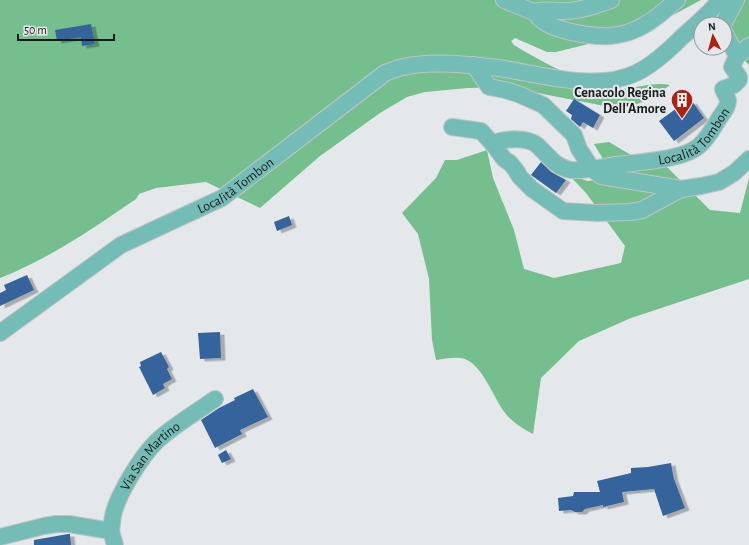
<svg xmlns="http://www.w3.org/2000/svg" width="749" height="545" viewBox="0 0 749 545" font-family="'Alegreya Sans',sans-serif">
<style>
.forest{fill:#74bf8d}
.building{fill:#36639c;filter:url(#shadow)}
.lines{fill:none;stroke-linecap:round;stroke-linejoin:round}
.minor-casing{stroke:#c0c3c5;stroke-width:18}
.minor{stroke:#74bdb6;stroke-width:16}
.labels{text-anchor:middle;stroke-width:4;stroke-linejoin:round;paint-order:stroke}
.poi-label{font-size:14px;font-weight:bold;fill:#191a1b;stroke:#e5e8ea;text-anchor:end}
.street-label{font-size:14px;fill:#191a1b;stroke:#e5e8ea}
</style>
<defs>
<filter id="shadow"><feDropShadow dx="4.5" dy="2.5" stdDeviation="0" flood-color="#0004"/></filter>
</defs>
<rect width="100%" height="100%" fill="#e5e8ea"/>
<!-- forest -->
<g class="forest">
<path d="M0,0H701L675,14L621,36L556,52H547L515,38L511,41L514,45C537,59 559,71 585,80C595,84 605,88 615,89C633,90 652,81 670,85L654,97L630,107H610L507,87L468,88L425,92L407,97L380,113L320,156L260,208L206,182L156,188L139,194L136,199C92,229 49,259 0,278Z"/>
<path d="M734,0H749V65L733,49L717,48H725V24H711Z"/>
<path d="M609,142L643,162L666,166L710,210L740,213L749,178V279L631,318L579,341L541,378L533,434C524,429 512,422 506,414C494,400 482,361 461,358C453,357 444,359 436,360L432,340L429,279L418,234L402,213L436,178L445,160H457L487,150L493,178L514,230L524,269L554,278L621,263L625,246L586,193L569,175L588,181L610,178L603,159L594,144Z"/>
</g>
<!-- building -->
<g class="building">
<path d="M91,24L95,44L82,46L81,37L57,41L55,30Z"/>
<path d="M574,99L600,115L593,128L583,122L580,127L571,119L572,115L566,111Z"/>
<path d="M692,101L704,118L674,141L659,121L677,108L679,111Z"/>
<path d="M541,162L551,172L566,180L556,193L531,175Z"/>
<path d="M289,216L292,225L277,231L274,222Z"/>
<path d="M27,275L34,290L0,306V293L6,290L4,285Z"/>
<path d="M220,332L221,358L200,359L198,333Z"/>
<path d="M161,352L169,367L167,369L172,379L163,384L165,388L153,395L139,367L141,366L140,362Z"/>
<path d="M253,389L268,417L240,430L242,434L215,448L201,420L219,408L235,400L234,398Z"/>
<path d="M226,450L231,459L222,463L218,455Z"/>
<path d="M671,463L674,480V479L685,508L663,516L654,489L622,492L624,502L603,507V505L585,509L582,512H575L571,510L559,511L558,498L573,496L574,492H600L597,481L631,473V468L648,467Z"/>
<path d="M68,534H70L71,545H34V540Z"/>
</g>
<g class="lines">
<!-- minor casing -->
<g class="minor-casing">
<g id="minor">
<path d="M504,0L536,13"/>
<path d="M611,0C597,5 583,10 567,11C557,12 548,9 538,11L536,13C544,31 593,37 611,36C618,35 625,34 632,31C649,25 664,11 677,0"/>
<path d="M723,24L736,0"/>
<path d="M725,34L737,56"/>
<path d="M474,65L489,87L505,90L518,94L543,105L574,135L579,149L592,169L601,176L681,189L701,186L719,182L734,173L749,159"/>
<path d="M452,127L481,131L493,144"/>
<path id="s1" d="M681,189L642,210L630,212L597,213L563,211L532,189L520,177L515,169L510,163L504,159L493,144C503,138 527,137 537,145C547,154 556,168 571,170C586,171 602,167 616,165C638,162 683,160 699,146C707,139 712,130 717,122C720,116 729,107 728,100C727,96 724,93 723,89L734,85L739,80V77L732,67L737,56L749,46"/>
<path id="s2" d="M0,333L121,245L222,198L385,73C408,63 431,63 456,64C470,65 485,66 499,68C539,74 597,92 636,73C653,65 668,51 681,38C694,26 709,14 720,0"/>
<path id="s3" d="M111,531C112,526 112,521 113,516C117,495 141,457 156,442C171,427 197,412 215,399"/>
<path d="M0,537L44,526L56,524H69L111,531L115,545"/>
</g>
</g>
<!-- minor -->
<use href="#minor" class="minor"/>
</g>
<!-- icons -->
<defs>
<g id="building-pin" transform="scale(1.15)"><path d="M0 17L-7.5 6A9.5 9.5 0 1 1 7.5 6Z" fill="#af200f" stroke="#e5e8ea"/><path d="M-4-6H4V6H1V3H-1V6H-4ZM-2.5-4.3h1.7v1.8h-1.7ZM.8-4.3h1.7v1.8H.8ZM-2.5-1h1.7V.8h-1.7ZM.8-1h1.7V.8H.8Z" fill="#fff"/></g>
</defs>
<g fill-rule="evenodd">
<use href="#building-pin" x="682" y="100"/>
</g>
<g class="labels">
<!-- poi labels -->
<g class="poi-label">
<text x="666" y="97">Cenacolo Regina<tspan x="666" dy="16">Dell'Amore</tspan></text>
</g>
<!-- street labels -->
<g class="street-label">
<text dy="5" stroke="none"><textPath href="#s1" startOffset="443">Località Tombon</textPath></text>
<text dy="5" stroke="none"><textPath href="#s2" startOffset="279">Località Tombon</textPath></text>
<text dy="5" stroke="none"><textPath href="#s3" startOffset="87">Via San Martino</textPath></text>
</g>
</g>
<!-- north arrow -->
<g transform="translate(713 36) rotate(354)"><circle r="19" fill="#e5e8ea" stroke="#939697"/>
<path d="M0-3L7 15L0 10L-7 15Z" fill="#af200f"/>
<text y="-6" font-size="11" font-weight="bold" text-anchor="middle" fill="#191a1b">N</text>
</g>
<!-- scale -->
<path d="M18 34v6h96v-6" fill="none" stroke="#191a1b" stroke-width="2"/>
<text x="24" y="34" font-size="12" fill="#191a1b" stroke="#e5e8ea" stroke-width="3" paint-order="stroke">50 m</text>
</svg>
